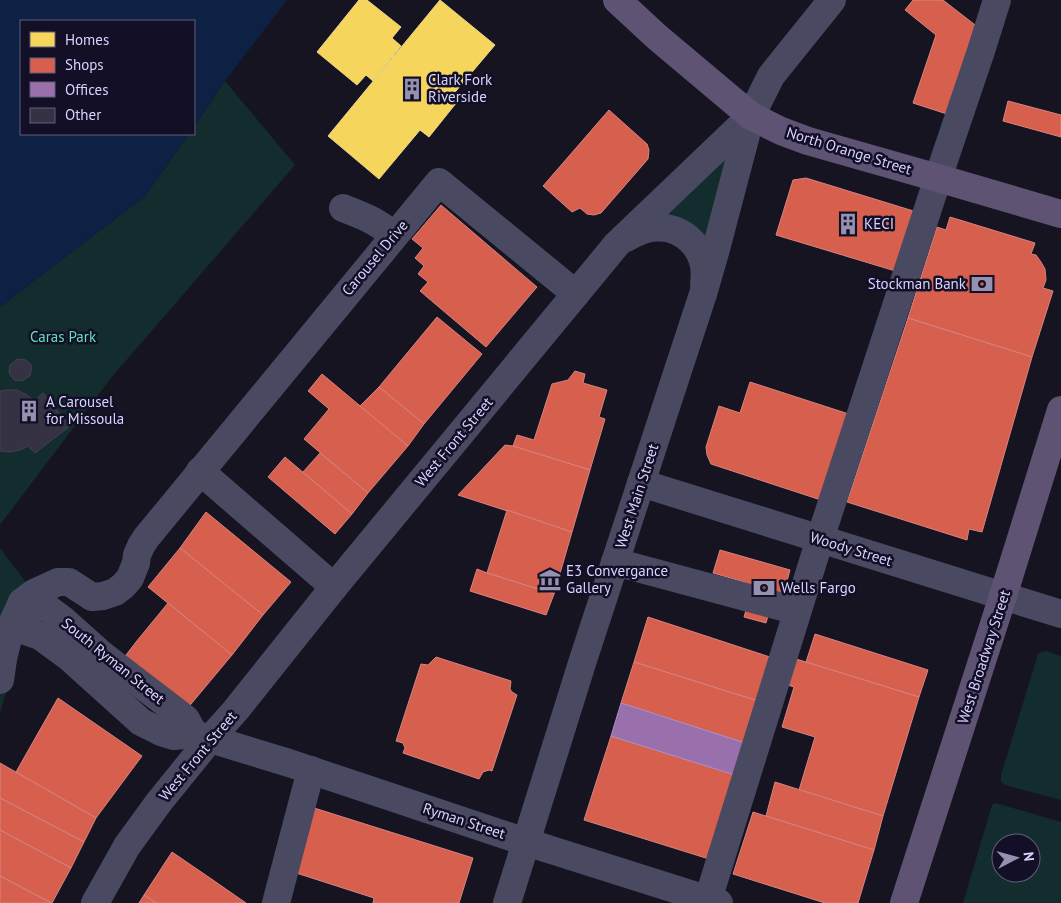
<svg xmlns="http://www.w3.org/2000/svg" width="1061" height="903" viewBox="0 0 1061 903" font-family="'PT Sans',sans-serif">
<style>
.green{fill:#132c2d;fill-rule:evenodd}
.water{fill:#0d2144}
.homes{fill:#f6d55c;stroke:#edd58d}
.shops{fill:#d6604d;stroke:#d78382}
.offices{fill:#9970ab;stroke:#ac8ec4}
.building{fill:#343243;stroke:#433f54}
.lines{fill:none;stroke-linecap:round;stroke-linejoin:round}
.minor{stroke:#4a4962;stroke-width:28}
.major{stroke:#5e5373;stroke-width:28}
.labels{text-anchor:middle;stroke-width:5;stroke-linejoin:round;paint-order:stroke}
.poi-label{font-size:15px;fill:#d9d4ff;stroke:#130f26;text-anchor:start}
.street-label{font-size:15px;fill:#d9d4ff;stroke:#130f26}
.park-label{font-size:15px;fill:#5fe0c0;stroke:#130f26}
</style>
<rect width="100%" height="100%" fill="#161421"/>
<!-- green -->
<g class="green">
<path d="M225,81L295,165L111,378L0,525V307L145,196L189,134H194V127Z"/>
<path d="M721,153L736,161L707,259L662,215Z"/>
<path d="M0,548L34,593L0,713Z"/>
<path d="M1046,651L1061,656V800L1005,785L1001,781V775L1038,654L1041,652Z"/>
<path d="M996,803L1061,822V903H963L992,805ZM1001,843H1031V873H1001Z"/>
</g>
<!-- water -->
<path class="water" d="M0,0H287L225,81L194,127V21H21V134H189L145,196L0,307Z"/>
<!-- homes -->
<g class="homes">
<path d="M359,0H367L401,27L392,38L401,46L373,81L366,75L357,85L317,52Z"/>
<path d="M440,0L495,45L451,97L457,102L429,137L420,130L379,179L328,136Z"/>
</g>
<!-- shops -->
<g class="shops">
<path d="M913,0H943L979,28L950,115L913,103L936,35L905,10Z"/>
<path d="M1008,101L1061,115V137L1003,121Z"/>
<path d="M609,110L647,144L649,150L648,159L601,213L594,215L587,214L580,208L572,212L543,186Z"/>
<path d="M806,178L920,213L902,273L776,235L793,180Z"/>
<path d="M441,205L537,287L486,347L420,291L428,282L418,274L424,266L415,258L423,248L412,239Z"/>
<path d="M950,217L1035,243L1031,254L1036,255L1041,262L1045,269L1046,280L1043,288L1053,291L1032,357L908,318L937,227L946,230Z"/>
<path d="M437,317L482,354L424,424L379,387Z"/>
<path d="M908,318L1032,357L982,532L969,529L967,540L847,502Z"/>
<path d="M575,371L585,374L583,383L607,390L599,417L605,419L590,470L513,446L517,435L534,440L552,384L568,380Z"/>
<path d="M322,374L408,446L368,493L304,439L329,409L308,391Z"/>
<path d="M750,382L855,416L827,502L711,464L707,455L706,447L719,406L740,413Z"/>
<path d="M379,387L424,424L408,446L360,406Z"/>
<path d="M505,445L513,446L590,470L572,532L458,495Z"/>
<path d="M320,453L368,493L352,514L303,472Z"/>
<path d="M285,457L352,514L335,534L268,477Z"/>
<path d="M507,510L572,532L554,594L487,573Z"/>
<path d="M206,512L291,582L263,615L180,548Z"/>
<path d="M180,548L263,615L232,655L148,587Z"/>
<path d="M720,550L790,570L783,596L774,593L766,623L744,617L750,597L740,594L744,582L713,573Z"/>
<path d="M477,569L487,573L554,594L546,615L470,591Z"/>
<path d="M168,603L232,655L186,710L123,659L136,642Z"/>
<path d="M648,617L773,658L758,701L634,662Z"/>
<path d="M815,634L928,670L919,697L806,662Z"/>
<path d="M436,657L511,681L510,689L512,692L517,695L492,771L489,770L483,772L479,779L403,753L405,748L403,743L396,741L421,664L428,665Z"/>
<path d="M793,658L919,697L883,816L799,790L815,737L782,727L794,687L785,684Z"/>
<path d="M634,662L758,701L745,743L621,703Z"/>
<path d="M58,698L142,756L96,818L16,772Z"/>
<path d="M611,736L735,775L709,859L584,820Z"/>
<path d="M0,763L96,818L84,842L0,798Z"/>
<path d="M775,782L883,816L874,850L766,816Z"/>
<path d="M0,798L84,842L71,868L0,830Z"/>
<path d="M311,807L473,858L459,903H373L374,898L290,871Z"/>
<path d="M753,812L874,850L858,903H825L733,874Z"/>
<path d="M0,830L71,868L52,903L0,876Z"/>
<path d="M172,852L210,878L246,903H156L144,895Z"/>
<path d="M0,876L51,903H0Z"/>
<path d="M144,895L156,903H139Z"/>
</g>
<!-- offices -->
<path class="offices" d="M621,703L745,743L735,775L611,736Z"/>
<!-- building -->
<g class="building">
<path d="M17,359L26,360L32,366L30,376L22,381L14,380L9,373L10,365Z"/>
<path d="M7,390H17L27,395L34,401L43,393L70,426L35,453L28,446L20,450L10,452L0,451V391Z"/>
</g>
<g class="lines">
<!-- minor -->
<g class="minor">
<path d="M343,208C363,216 378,221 394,236"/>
<path d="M626,238C633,234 642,229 651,228C684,223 709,251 704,283"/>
<path d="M200,471L334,587"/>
<path d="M641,483L1061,614"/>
<path d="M615,562L797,611"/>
<path d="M22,602L34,607L47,608L62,619L100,653L186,719L194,734"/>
<path d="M11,626L40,636L70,658L141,722L161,732L174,736L194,734L289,763L526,842L719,903"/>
<path d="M0,680L3,659L11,626L22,602L34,593L58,582H69L89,595L92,597L103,596L115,592L123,586L130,578L136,563L137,555L141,546L146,538L439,182L576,294"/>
<path d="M95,903L127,846L159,802L210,739L235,711L334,587L617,244L751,116L771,76L832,0"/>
<path d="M276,903L311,770"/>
<path d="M507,903L583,660L703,294L716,249L751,116"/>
<path d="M707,903L820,539L938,178L981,51L997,0"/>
</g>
<!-- major -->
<g class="major">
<path d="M617,0L657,37L751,116L781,131L808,141L938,178L1061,214"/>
<path d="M904,903L1003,596L1061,410"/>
</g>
</g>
<!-- icons -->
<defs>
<g id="building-bare" transform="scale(1.725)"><path d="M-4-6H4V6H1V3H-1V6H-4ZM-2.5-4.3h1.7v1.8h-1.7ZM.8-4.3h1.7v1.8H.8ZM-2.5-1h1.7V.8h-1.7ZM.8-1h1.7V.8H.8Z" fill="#9591b1" stroke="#130f26" stroke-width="2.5" paint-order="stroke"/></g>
<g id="bank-bare" transform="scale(1.725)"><path d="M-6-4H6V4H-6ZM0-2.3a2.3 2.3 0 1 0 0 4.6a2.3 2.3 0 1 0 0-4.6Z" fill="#9591b1" stroke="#130f26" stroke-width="2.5" paint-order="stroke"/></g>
<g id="museum-bare" transform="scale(1.725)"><path d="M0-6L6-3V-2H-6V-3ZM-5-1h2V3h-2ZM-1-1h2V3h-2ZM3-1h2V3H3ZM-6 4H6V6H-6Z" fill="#9591b1" stroke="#130f26" stroke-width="2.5" paint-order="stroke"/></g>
</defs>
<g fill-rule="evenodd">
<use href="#building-bare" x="412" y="89"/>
<use href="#building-bare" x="848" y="224"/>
<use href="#bank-bare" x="982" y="284"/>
<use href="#building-bare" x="29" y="411"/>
<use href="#museum-bare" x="550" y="580"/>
<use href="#bank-bare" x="764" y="588"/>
</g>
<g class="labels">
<!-- poi labels -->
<g class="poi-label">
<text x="428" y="85">Clark Fork<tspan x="428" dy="17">Riverside</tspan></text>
<text x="864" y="229">KECI</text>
<text x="966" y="289" text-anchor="end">Stockman Bank</text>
<text x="46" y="407">A Carousel<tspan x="46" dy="17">for Missoula</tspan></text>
<text x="566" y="576">E3 Convergance<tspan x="566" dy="17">Gallery</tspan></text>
<text x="781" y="593">Wells Fargo</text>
</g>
<!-- street labels -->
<g class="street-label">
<text transform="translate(849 151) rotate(17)" y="5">North Orange Street</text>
<text transform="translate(375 258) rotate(-50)" y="5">Carousel Drive</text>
<text transform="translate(454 442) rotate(-50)" y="5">West Front Street</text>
<text transform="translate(637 496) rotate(-72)" y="5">West Main Street</text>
<text transform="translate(851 549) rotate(17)" y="5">Woody Street</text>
<text transform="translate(984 657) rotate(-72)" y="5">West Broadway Street</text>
<text transform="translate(113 661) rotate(39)" y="5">South Ryman Street</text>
<text transform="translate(198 756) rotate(-50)" y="5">West Front Street</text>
<text transform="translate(464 821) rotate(18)" y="5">Ryman Street</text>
</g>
<!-- park labels -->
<g class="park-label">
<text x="63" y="342">Caras Park</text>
</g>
</g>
<!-- legend -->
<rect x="20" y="20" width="175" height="115" fill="#130f26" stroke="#625e7d"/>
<rect x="30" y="32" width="25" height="15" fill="#f6d55c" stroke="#625e7d"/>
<text x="65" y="45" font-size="15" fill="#d9d4ff">Homes</text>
<rect x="30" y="58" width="25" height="15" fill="#d6604d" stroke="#625e7d"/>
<text x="65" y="70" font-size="15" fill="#d9d4ff">Shops</text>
<rect x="30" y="82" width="25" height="15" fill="#9970ab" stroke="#625e7d"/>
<text x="65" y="95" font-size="15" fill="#d9d4ff">Offices</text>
<rect x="30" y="108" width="25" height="15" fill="#343243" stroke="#625e7d"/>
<text x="65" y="120" font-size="15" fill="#d9d4ff">Other</text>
<!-- north arrow -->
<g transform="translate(1016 858) rotate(84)"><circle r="24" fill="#130f26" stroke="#625e7d"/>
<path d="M0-4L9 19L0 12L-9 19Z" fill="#9591b1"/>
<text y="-8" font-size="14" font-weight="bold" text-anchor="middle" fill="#d9d4ff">N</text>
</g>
</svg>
